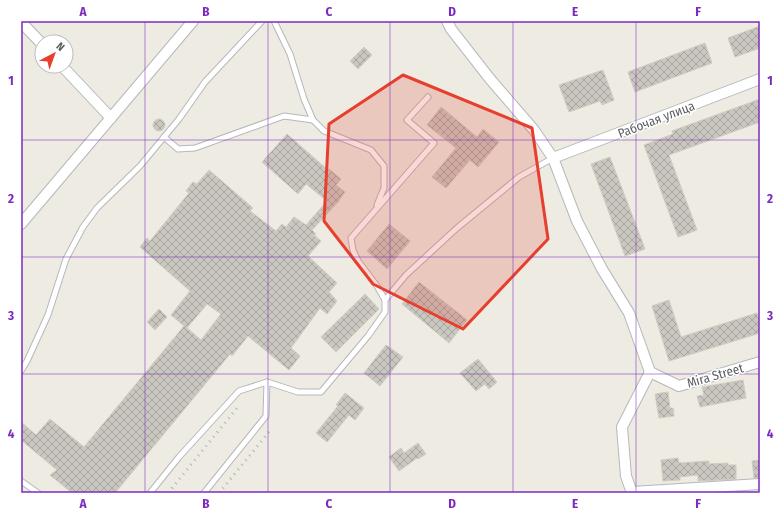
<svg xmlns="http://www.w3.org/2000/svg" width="781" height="514" viewBox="0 0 781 514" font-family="'Fira Sans Condensed',sans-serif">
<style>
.building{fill:url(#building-cross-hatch);stroke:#d2ccc0;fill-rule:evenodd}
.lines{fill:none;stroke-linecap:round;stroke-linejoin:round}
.lane-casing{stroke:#b5b8bc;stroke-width:7}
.street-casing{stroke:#b5b8bc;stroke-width:12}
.lane{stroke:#fff;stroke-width:5}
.street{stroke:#fff;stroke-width:10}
.rail{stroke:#b3b4b4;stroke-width:3;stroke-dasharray:1 5;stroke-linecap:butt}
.marked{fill:#e73e2d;fill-opacity:0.2;stroke:#e73e2d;stroke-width:3;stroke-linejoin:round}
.grid{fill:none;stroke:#7b2cbf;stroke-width:1;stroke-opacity:0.55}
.labels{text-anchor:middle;stroke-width:3;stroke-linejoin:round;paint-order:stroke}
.street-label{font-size:13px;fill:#5a5e63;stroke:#fff}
.neatline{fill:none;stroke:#7b2cbf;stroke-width:1.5}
.grid-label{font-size:13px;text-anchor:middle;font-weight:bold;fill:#7b2cbf}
</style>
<defs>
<pattern id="building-cross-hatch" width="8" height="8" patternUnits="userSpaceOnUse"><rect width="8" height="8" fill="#cac7c1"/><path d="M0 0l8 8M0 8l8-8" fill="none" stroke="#a7a5a0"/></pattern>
</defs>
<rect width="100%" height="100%" fill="#edebe2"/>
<!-- building -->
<g class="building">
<path d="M760,26V48L735,57L728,38Z"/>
<path d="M705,43L712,63L635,92L628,72Z"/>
<path d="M364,47L372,55L358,69L350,61Z"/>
<path d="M603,70L614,100L602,105L600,101L569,112L559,85Z"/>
<path d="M760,99V122L669,155L697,230L678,237L644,145L673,134L672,131Z"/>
<path d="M441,107L477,137L483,129L499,142L478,167L470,160L446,188L432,177L456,148L427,125Z"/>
<circle cx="159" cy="125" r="6"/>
<path d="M287,134L328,170L329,169L341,179L336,185L345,192L338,202L312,230L316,234L314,235L321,241L308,256L337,283L329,292L337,301L327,314L320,308L291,348L300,356L289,370L248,336L232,356L230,354L115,493H72L50,475L57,470L21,440V422L36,435L50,419L84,447L184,326L171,315L190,291L140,247L147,238L150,241L189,193L186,191L193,182L197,184L209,170L253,208L250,211L276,231L282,224L286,227L294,217L306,225L327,201L306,184L298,194L262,162ZM207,304L221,314L201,340L186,327L187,328Z"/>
<path d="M610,157L645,249L625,256L591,164Z"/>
<path d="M389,224L410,241L387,269L367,251Z"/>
<path d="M419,282L467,320L449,343L402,304Z"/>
<path d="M365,294L379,309L336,352L321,337Z"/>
<path d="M669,300L681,337L757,313L760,324V333L669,361L652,306Z"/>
<path d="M159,309L167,317L155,330L147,322Z"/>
<path d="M386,345L403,357L380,386L364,373Z"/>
<path d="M478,359L497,382L489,389L485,384L476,391L460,373Z"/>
<path d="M743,380L746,398L700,407L697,396L704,395L702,387Z"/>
<path d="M668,392L670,408H673L674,416L659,418L655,394Z"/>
<path d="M345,393L364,408L355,420L349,415L327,442L316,433L338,406L336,405Z"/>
<path d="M418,443L426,454L418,459L417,458L399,471L389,457L401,448L404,453Z"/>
<path d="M678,458L679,463L709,461V464L728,463V465H736V479L698,481V475L680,477V480L663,481L661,460Z"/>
<path d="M760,460V478H754L752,461Z"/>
</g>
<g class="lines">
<!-- lane casing -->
<g class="lane-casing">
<g id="lane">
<path d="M274,21L290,54L304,99L313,120L324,131L371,150L384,166V188L377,205"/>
<path d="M164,137L178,149L195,148L284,116L313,120"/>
<path d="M385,300L406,275L457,228L519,177L553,158"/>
<path d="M21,371L27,361L48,315L66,259L83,227L97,208L140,166L179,119L205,82L262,21"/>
<path d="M21,481L38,493"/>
<path d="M150,493L179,457L239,391L267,382L298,392H321L368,336L385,312V300L377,286L358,261L353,250L351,238L434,143L407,120L428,97"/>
<path d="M204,493L266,416L267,382"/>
</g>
</g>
<!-- street casing -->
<g class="street-casing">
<g id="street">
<path d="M447,21L451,29L490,79L534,130L553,158L577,221L602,269L629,313L650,372L622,427L626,476L632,493"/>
<path d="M21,22L42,44"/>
<path d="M62,66L111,118"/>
<path d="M553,158L760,79"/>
<path d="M21,224L193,21"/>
<path d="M650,372L679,386L760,362"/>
<path d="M632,492L760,484"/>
</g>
</g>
<!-- lane -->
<use href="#lane" class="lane"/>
<!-- street -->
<use href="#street" class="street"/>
<!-- rail -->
<g class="rail">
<path d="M168,493L237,408"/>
<path d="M219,493L269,432"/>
</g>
</g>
<!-- marked area -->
<path class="marked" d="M403,75L532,128L548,239L463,329L373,284L324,221L329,124Z"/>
<!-- grid -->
<path class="grid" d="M145,21V493M268,21V493M390,21V493M513,21V493M636,21V493M21,140H760M21,257H760M21,374H760"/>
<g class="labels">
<!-- street labels -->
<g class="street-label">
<text transform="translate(656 119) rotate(-21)" y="5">Рабочая улица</text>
<text transform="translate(715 375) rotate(-16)" y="5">Mira Street</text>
</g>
</g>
<!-- border -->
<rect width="781" height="514" fill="none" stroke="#ffffff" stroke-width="44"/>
<!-- north arrow -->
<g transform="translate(54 54) rotate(41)"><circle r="19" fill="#ffffff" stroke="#bdbfc1"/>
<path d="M0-3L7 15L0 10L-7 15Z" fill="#e73e2d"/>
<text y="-6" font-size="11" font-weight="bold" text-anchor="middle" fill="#5a5e63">N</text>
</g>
<rect x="22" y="22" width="737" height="470" class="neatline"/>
<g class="grid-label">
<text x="83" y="16">A</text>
<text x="206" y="16">B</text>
<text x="329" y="16">C</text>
<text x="452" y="16">D</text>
<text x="575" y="16">E</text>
<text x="698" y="16">F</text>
<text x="11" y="85">1</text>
<text x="770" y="85">1</text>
<text x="11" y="203">2</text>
<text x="770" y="203">2</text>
<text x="11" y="320">3</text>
<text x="770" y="320">3</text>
<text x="11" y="438">4</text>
<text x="770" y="438">4</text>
<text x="83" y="508">A</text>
<text x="206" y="508">B</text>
<text x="329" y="508">C</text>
<text x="452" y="508">D</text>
<text x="575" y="508">E</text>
<text x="698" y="508">F</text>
</g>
</svg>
